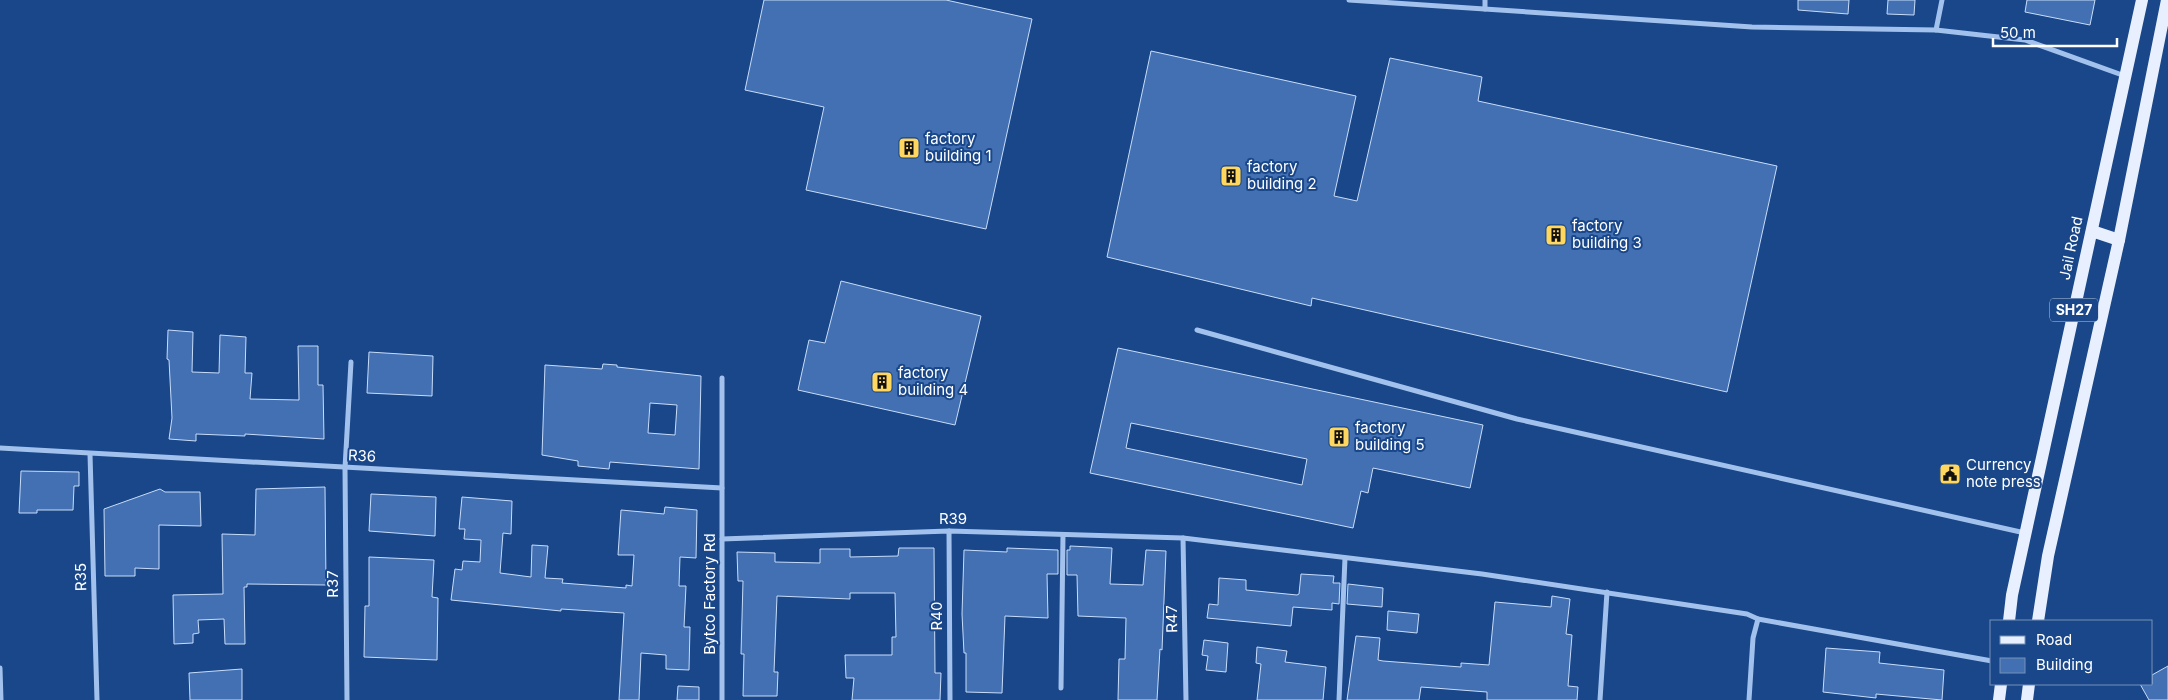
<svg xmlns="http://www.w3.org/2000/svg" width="2168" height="700" viewBox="0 0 2168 700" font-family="Inter,sans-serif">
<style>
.building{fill:#4270b2;stroke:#c8ddfa;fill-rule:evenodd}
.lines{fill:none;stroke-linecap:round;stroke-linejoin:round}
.minor{stroke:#a2c2ed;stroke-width:5}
.primary{stroke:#e8f0ff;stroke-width:12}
.labels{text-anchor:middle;stroke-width:4;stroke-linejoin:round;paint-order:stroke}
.shield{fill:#194789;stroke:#bac8dc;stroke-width:1}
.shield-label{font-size:14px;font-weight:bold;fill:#fff}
.poi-label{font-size:15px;fill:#fff;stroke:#194789;text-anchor:start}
.street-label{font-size:15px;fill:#fff;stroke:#194789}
</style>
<rect width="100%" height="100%" fill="#194789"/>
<!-- building -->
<g class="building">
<path d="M764,0H946L1032,19L986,229L806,190L824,107L745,90Z"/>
<path d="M1798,0H1849L1848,14L1798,10Z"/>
<path d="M1888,0H1915L1914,15L1887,14Z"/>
<path d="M2027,0H2095L2090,25L2025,12Z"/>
<path d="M1151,51L1356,96L1334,196L1357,201L1390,58L1482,77L1478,101L1777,166L1727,392L1312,298L1311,306L1107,257Z"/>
<path d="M841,281L981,316L955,425L798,390L809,340L825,343Z"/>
<path d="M168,330L193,332L192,372L219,373L220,335L246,337L245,373H252L250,399L299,400L298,346H318V385H323L324,439L245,434V436L196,434V441L169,439L172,418L169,360L167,359Z"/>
<path d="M1118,348L1483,425L1470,488L1373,468L1368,493L1361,491L1353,528L1090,473ZM1131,423L1307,459L1302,485L1126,448Z"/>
<path d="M369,352L433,356L432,396L367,393Z"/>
<path d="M603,364L617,365V367L701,376L699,469L610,462L609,469L578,466V461L542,455L545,365L602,369ZM650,403L677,405L675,435L648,433Z"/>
<path d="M21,471L79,472V486H74L73,510H37V513H19Z"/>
<path d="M325,487L326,585L247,584V587H244L245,644H225L224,619L198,620L199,633L193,634V643L174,644L173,595L223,594L222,534L255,535L256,489Z"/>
<path d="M160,489L165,492H200L201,526L159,525V569L135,568V576H105L104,509Z"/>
<path d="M371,494L436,497L435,536L369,531Z"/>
<path d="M462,497L512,501L511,534L503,533L500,573L531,577L532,545L548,546L545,578L563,579L562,583L626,588V585L632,586L634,555H618L621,510L664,514L665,507L697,510L696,558L680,557L679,586H686L684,627H690L689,670L666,669V655L641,653L639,700H619L624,613L561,609V611L451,600L455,569L462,570L463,561L480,562L481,540L464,539L465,529H459Z"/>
<path d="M1070,546L1112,548L1110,584L1143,585L1146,550L1166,551L1162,650L1160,649L1157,700H1118L1119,659H1125L1126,618L1078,616L1077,575H1067V550H1070Z"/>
<path d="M899,548H934L935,673H941L940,700H852L854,678H846L845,655H892V637H896L895,593H850V599L777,596L774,672H778L777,696H743L744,654H741L743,581H738L737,552L775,553V562L820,563V549H850V557L898,556Z"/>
<path d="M1007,548L1058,550V574H1047L1048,618L1005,616L1002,693L966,692V653H964L962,614L964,550L1007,552Z"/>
<path d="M369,557L434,560L432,597L438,598L437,660L364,657L365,606H369Z"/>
<path d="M1301,574L1334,576L1333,583H1340L1339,604L1332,603V610L1293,607L1291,626L1207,618L1209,604L1218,605L1219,578L1246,580V590L1297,595L1299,594Z"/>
<path d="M1348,584L1383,588L1382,607L1347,604Z"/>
<path d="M1552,596L1570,599L1566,634L1572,635L1568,686L1578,687L1577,700H1487V692L1421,687L1419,700H1347L1356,636L1380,638L1378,660L1383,661L1461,667V663L1489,665L1495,602L1551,607Z"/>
<path d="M1388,611L1419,614L1417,633L1387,630Z"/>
<path d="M1204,640L1228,643L1226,672L1206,670L1208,656L1202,655Z"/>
<path d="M1257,647L1287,651L1285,662L1326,667L1323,700H1257L1261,664L1256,663Z"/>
<path d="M1826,648L1880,652L1879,663L1944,670L1942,700L1876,694V698L1823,692Z"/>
<path d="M2168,666V700H2149L2140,684H2152V675Z"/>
<path d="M242,669V700H190L189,673Z"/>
<path d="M678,686L699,687V700H677Z"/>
</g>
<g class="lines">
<!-- minor -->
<g class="minor">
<path d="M1349,0L1752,27L1936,30L1942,0"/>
<path d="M1485,9V0"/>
<path d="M1936,30L2025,40L2125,76"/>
<path d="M1197,330L1517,419L2025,533"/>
<path d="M722,378V700"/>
<path d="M0,448L722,488"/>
<path d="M90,454L97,700"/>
<path d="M949,531L950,700"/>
<path d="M1183,538L1186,700"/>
<path d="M722,539L949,531L1183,538L1482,574L1747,614L1758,619L1992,661"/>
<path d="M0,668L1,700"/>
<path d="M1061,688L1063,535"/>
<path d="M347,700L345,468L351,362"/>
<path d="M1339,700L1345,558"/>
<path d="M1600,700L1607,592"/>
<path d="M1749,700L1753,638L1758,619"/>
</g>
<!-- primary -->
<g class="primary">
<path d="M2092,231L2119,240"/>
<path d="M2009,621L2012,595L2142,0"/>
<path d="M2038,621L2048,556L2119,240L2167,0"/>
<path d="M1999,700L2001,684"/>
<path d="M2027,700L2029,684"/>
</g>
</g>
<!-- icons -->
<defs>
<g id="building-square" transform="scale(1.125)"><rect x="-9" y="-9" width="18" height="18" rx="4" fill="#ffd65e" stroke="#194789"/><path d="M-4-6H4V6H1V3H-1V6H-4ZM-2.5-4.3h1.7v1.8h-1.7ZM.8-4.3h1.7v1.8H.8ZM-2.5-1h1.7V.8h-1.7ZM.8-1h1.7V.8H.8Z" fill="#111"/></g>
<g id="civic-square" transform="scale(1.125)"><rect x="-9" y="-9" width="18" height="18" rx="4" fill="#ffd65e" stroke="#194789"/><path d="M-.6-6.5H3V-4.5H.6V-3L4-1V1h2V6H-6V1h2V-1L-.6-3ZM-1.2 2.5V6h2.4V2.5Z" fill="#111"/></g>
</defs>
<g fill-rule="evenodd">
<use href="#building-square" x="909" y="148"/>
<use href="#building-square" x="1231" y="176"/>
<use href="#building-square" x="1556" y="235"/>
<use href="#building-square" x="882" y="382"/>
<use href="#building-square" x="1339" y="437"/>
<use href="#civic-square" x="1950" y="474"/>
</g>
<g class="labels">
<!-- shield labels -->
<rect class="shield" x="2050" y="298.5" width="48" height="23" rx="4"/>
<g class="shield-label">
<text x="2074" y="315">SH27</text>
</g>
<!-- poi labels -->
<g class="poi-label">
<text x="925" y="144">factory<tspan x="925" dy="17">building 1</tspan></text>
<text x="1247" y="172">factory<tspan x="1247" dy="17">building 2</tspan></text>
<text x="1572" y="231">factory<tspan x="1572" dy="17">building 3</tspan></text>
<text x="898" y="378">factory<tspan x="898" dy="17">building 4</tspan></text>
<text x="1355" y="433">factory<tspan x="1355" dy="17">building 5</tspan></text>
<text x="1966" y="470">Currency<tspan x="1966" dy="17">note press</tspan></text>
</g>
<!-- street labels -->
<g class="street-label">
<text transform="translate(2071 248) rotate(-78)" y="5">Jail Road</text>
<text transform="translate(362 456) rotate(3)" y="5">R36</text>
<text x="953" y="524">R39</text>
<text transform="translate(81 577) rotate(-91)" y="5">R35</text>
<text transform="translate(333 584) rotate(-90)" y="5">R37</text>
<text transform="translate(710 594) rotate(-90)" y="5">Bytco Factory Rd</text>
<text transform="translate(937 616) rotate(-90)" y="5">R40</text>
<text transform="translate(1172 619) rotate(-91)" y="5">R47</text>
</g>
</g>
<!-- legend -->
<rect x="1990" y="620" width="162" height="65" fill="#194789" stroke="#7591b8"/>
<rect x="2000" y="636" width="25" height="8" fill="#e8f0ff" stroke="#7591b8"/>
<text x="2036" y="645" font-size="15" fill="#ffffff">Road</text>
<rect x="2000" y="658" width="25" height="15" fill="#4270b2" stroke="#7591b8"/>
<text x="2036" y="670" font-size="15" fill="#ffffff">Building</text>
<!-- scale -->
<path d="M1993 38v8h124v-8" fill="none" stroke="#ffffff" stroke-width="2.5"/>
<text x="2000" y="38" font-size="15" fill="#ffffff" stroke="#194789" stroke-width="4" paint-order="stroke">50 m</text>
</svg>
